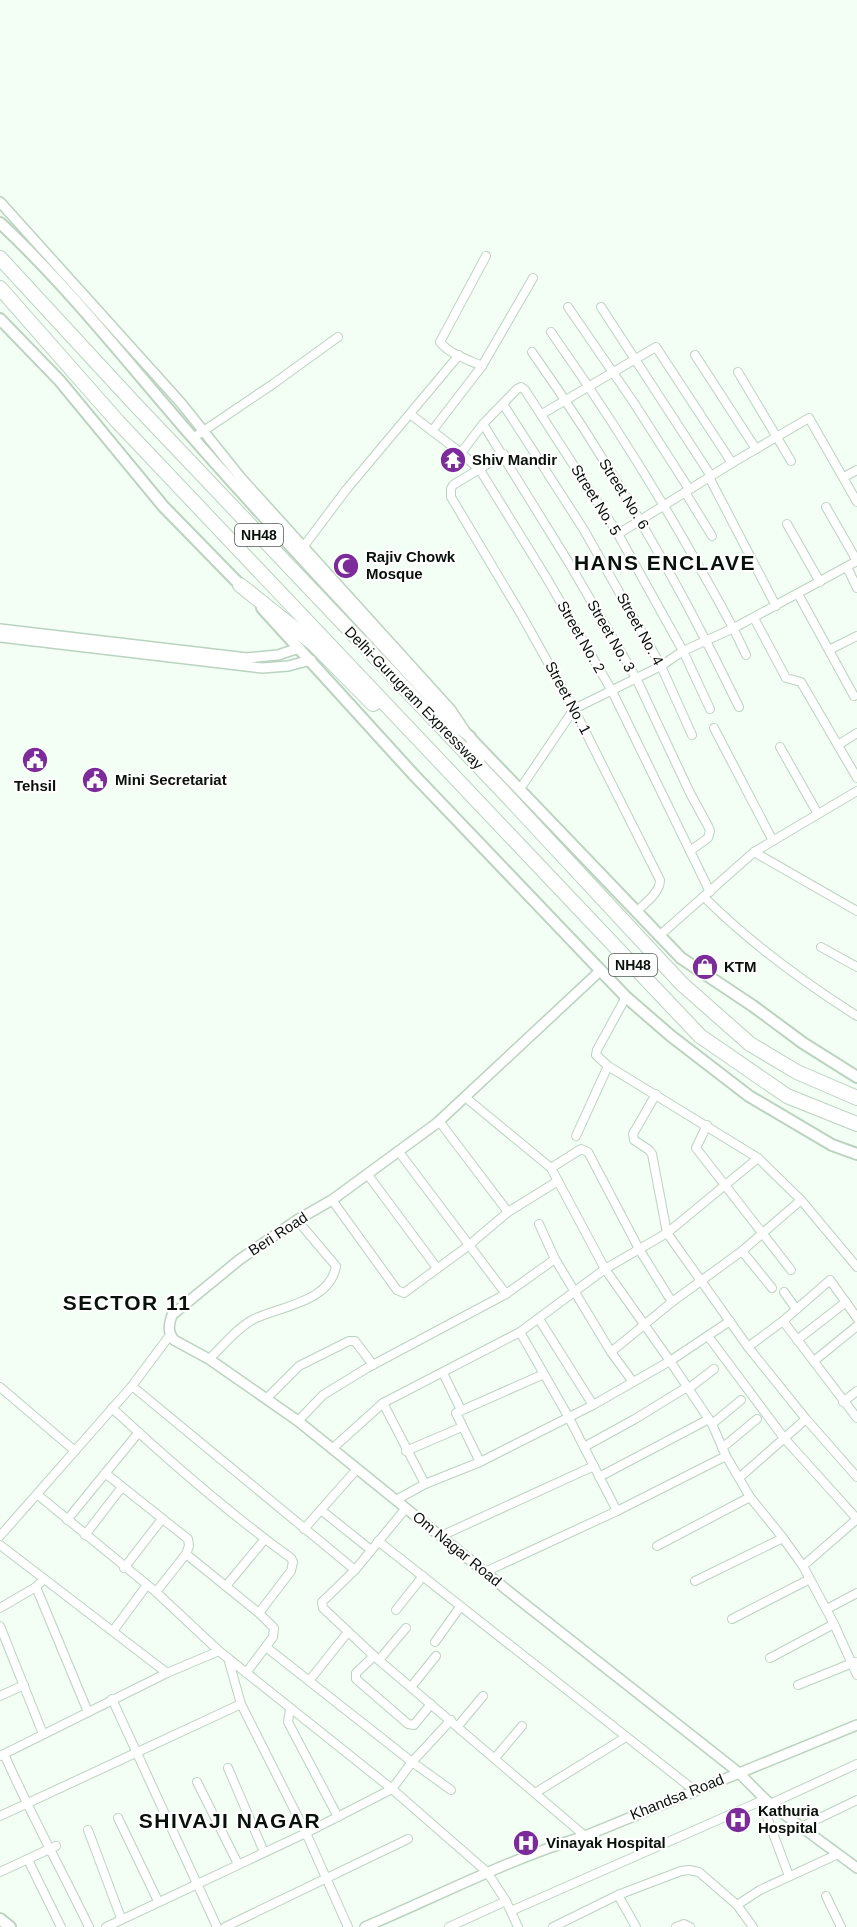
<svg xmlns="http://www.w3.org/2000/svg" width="857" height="1927" viewBox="0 0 857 1927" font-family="Arial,sans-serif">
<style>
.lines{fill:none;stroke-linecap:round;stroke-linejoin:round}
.minor-casing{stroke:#bad3bf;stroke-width:10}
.tertiary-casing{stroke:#bad3bf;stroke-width:12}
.secondary-casing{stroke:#bad3bf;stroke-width:14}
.motorway-casing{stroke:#bad3bf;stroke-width:16}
.minor{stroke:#fff;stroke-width:8}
.tertiary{stroke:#fff;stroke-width:9}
.secondary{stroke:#fff;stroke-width:10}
.motorway{stroke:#fff;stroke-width:14}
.labels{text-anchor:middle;stroke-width:4.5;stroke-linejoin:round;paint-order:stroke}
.shield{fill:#fff;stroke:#525854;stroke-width:1.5}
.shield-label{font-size:14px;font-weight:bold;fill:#08110a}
.poi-label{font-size:15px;font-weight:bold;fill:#08110a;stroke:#fff;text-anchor:start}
.street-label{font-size:15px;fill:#08110a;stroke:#fff}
.district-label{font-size:21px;font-weight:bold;letter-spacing:1.5px;fill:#08110a;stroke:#fff}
</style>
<rect width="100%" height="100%" fill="#f3fef5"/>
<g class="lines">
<!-- minor casing -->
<g class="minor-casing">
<g id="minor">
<path d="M486,256L440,342C449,354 469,360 482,366L533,278"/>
<path d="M568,307L634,403L689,489"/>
<path d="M601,307L711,476"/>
<path d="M551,332C603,406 652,483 697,563C714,593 732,623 746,655"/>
<path d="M532,352C611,464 679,583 739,707"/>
<path d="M695,355L756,449"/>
<path d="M738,372L791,461"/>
<path d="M503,404L584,530L661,666L692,735"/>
<path d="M410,414L461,453L480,470L546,577L612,691L710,892"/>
<path d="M542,414L656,347L732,463"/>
<path d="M483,424L569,563L636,678L690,793L708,826L710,831L708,838L690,851"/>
<path d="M432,431L482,366"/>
<path d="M193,438L273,384L338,337"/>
<path d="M461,453L483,424L517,389L521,387L525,390L618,534L683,651L710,709"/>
<path d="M504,454L453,485L451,489V497L522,616L574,709L660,880C660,893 645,903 636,912"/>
<path d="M709,477L776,606"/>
<path d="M844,477L857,470"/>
<path d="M685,492L712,536"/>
<path d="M787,524L820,582"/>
<path d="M618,534L732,463L809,418L857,502"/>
<path d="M301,550L346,490L459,355"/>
<path d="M847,567L857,588"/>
<path d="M798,594L854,696"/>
<path d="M754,618L786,678L801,682L857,778"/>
<path d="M829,650L857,636"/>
<path d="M714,728L773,841"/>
<path d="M838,745L857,733"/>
<path d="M780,747L818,814"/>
<path d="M520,789L574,709L661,666L683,651L734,628L857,561L826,507"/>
<path d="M754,852L857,911"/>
<path d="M704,897C750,943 802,981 857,1016"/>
<path d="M659,936L754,852L857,791"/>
<path d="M821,947L857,967"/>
<path d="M626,997L597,1050L596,1055L608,1066L758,1158L801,1200L857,1267"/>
<path d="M656,1094L633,1134L634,1140L649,1150L652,1154L667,1233L748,1347L806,1419L857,1477"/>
<path d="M465,1097L551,1168L605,1269L670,1361L712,1424L726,1456L750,1497L783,1538L803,1566L834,1624L857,1675"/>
<path d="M439,1121L508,1212"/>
<path d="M707,1125L696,1148L791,1270"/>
<path d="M576,1136L608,1066"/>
<path d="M399,1152L506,1294"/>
<path d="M551,1168L581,1149L588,1152L639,1249L672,1302"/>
<path d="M368,1175L437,1268"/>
<path d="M332,1200L397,1290L404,1293L468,1246L508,1212L558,1181"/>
<path d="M742,1251L772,1288"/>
<path d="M555,1259L611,1352L633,1382"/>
<path d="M784,1292L796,1309"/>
<path d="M539,1319L593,1405"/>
<path d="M783,1321L857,1418"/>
<path d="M520,1332L568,1416L617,1511"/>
<path d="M708,1336L784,1438L857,1519L803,1566"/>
<path d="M797,1340L846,1302"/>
<path d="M748,1347L783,1321L830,1280L857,1318"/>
<path d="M611,1352L672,1302L742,1251L801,1200"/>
<path d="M209,1359C223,1346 237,1328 254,1319C281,1306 330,1302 336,1266L297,1220"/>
<path d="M814,1361L857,1326"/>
<path d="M443,1373L461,1410"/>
<path d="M132,1386L355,1570"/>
<path d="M0,1387L75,1451"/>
<path d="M688,1389L714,1369"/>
<path d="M266,1399L299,1366L349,1341H355L373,1365"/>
<path d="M843,1402L857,1391"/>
<path d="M383,1403L425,1484"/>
<path d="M112,1408C167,1459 230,1514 291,1558L293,1562L291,1571L259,1613"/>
<path d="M298,1421L323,1395L367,1368L506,1294L555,1259L539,1224"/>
<path d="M712,1424L741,1400"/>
<path d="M584,1447L635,1419L687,1387"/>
<path d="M333,1448L383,1403L520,1332L605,1269L667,1233L758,1158"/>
<path d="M722,1448L757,1419"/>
<path d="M406,1451L462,1427"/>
<path d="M480,1462L456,1413L544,1374"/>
<path d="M105,1473L188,1539L189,1546L186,1554L156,1592"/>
<path d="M599,1477L709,1419"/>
<path d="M739,1478L806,1419"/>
<path d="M38,1495L156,1592L219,1651L392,1789L487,1872L506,1901L518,1927"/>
<path d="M396,1500L425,1484L480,1462L593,1405L670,1361L730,1321"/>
<path d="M406,1508L355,1570L322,1602L323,1608L374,1656L585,1836"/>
<path d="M321,1510L371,1550"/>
<path d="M67,1520L139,1432"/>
<path d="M304,1529L357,1469"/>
<path d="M85,1535L122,1487"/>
<path d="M0,1536L132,1386L170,1335"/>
<path d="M441,1536L594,1466"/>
<path d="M378,1541L694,1790"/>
<path d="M0,1545L167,1673"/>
<path d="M657,1546L750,1497"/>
<path d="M186,1554L259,1613L274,1628L273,1637L246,1673"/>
<path d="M124,1568L162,1519"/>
<path d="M485,1572L617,1511L726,1456"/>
<path d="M695,1581L783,1538"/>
<path d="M226,1586L265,1539"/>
<path d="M36,1587L88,1712"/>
<path d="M0,1608L36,1587L44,1579"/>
<path d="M827,1609L857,1593"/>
<path d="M396,1610L423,1576"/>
<path d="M732,1619L810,1579"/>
<path d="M0,1626L43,1734"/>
<path d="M113,1631L147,1585"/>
<path d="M435,1642L460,1607"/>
<path d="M266,1647L412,1762L451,1790"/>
<path d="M374,1656L356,1673V1679L408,1724L414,1725L431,1704"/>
<path d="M228,1658L241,1704L306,1833L348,1927"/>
<path d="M770,1658L834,1624"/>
<path d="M379,1660L406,1628"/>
<path d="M309,1681L348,1632"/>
<path d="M798,1685L855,1662"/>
<path d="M411,1687L436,1656"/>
<path d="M0,1696L24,1685"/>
<path d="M112,1699L217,1927"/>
<path d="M290,1709L288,1722L338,1817"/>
<path d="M458,1726L483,1696"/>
<path d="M4,1754C30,1813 61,1869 89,1927"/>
<path d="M0,1756L167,1673L219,1651"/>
<path d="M495,1758L522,1726"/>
<path d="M228,1768L264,1852"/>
<path d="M197,1782L238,1864"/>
<path d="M535,1793L626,1737"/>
<path d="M763,1800L761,1801L789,1876"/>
<path d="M770,1804L857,1764"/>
<path d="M0,1816L241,1704"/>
<path d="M118,1818L158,1901"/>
<path d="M801,1827L857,1800"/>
<path d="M88,1830L121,1918"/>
<path d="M28,1860L61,1927"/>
<path d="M0,1872L56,1846"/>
<path d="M618,1895L636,1927"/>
<path d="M826,1896L841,1927"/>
<path d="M737,1905L760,1890L838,1854"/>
<path d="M511,1911L761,1801"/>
<path d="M106,1927L306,1833L392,1789L412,1762L451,1720"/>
<path d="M225,1927L408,1839"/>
<path d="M449,1927L506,1901"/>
<path d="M553,1927L618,1895L681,1871L689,1870L699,1872L737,1905L753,1927"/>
<path d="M676,1927L684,1924L690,1927"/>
</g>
</g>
<!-- tertiary casing -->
<g class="tertiary-casing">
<g id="tertiary">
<path d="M0,202L181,403L241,478L451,710L465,731"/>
<path d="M0,629L247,658L278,655L299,648"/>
<path d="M0,637L262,668L288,666L311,660"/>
<path d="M601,970L437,1123L332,1200L297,1220L239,1260L172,1315C169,1325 167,1331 174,1340L209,1359L298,1421L512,1594L738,1772L770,1804L857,1868"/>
<path d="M365,1927C438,1896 509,1859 585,1836L857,1725"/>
</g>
</g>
<!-- secondary casing -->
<g class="secondary-casing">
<g id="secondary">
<path d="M0,223C71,289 130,366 194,439C279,536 368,628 454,724L470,737L480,764"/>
<path d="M0,319L60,381L163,506L245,590"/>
<path d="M262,608L413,774L626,997L671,1036L749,1096L832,1145L857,1154"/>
<path d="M471,739L681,958L753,1006L803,1043L857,1077"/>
<path d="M0,1919L10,1927"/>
</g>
</g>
<!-- motorway casing -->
<g class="motorway-casing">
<g id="motorway">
<path d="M0,258L133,402L510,799L682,984L750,1044L797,1072L857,1098"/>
<path d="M0,288L118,422L700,1036L787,1096L857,1124"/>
<path d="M240,585L314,644L373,704"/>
</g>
</g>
<!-- minor -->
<use href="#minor" class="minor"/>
<!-- tertiary -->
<use href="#tertiary" class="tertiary"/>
<!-- secondary -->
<use href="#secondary" class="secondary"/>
<!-- motorway -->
<use href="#motorway" class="motorway"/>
</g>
<!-- icons -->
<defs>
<g id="temple-disc" transform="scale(1.35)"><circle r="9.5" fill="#7c2b9b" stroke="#fff"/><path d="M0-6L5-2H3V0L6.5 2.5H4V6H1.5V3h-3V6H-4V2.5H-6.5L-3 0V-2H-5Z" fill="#fff"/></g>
<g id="mosque-disc" transform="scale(1.35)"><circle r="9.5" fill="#7c2b9b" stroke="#fff"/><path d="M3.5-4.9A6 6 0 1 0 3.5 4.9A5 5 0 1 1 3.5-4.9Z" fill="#fff"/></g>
<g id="civic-disc" transform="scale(1.35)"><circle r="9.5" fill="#7c2b9b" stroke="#fff"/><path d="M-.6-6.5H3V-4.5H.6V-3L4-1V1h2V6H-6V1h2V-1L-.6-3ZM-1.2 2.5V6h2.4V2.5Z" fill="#fff"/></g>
<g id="shop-disc" transform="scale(1.35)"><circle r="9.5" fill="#7c2b9b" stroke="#fff"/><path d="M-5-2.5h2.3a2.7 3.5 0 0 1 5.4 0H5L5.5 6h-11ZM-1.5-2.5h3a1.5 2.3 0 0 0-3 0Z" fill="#fff"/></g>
<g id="hospital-disc" transform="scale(1.35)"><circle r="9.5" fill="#7c2b9b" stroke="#fff"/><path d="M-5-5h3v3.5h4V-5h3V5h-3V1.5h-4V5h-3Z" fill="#fff"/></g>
</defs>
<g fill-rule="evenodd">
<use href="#temple-disc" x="453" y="460"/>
<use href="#mosque-disc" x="346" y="566"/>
<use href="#civic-disc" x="35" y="760"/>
<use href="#civic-disc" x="95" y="780"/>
<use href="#shop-disc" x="705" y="967"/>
<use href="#hospital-disc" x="738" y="1820"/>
<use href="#hospital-disc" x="526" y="1843"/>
</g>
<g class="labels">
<!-- shield labels -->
<g class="shield">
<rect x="235" y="524" width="48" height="22" rx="4.5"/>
<rect x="609" y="954" width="48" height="22" rx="4.5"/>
</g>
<g class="shield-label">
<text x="259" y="540">NH48</text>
<text x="633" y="970">NH48</text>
</g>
<!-- poi labels -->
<g class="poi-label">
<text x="472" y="465">Shiv Mandir</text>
<text x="366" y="562">Rajiv Chowk<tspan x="366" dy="17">Mosque</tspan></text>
<text x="115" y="785">Mini Secretariat</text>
<text x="35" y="791" text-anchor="middle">Tehsil</text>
<text x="724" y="972">KTM</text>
<text x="758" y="1816">Kathuria<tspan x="758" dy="17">Hospital</tspan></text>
<text x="546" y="1848">Vinayak Hospital</text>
</g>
<!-- street labels -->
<g class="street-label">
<text transform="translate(624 494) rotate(58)" y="5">Street No. 6</text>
<text transform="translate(596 500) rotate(58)" y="5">Street No. 5</text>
<text transform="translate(640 629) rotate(61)" y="5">Street No. 4</text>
<text transform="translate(611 636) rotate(60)" y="5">Street No. 3</text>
<text transform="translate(581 637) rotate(60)" y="5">Street No. 2</text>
<text transform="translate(414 698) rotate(46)" y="5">Delhi-Gurugram Expressway</text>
<text transform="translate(568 698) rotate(62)" y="5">Street No. 1</text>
<text transform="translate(278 1234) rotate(-33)" y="5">Beri Road</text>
<text transform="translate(457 1549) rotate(39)" y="5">Om Nagar Road</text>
<text transform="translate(677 1797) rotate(-22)" y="5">Khandsa Road</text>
</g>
<!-- district labels -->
<g class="district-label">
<text x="665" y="570">HANS ENCLAVE</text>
<text x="127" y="1310">SECTOR 11</text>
<text x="230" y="1828">SHIVAJI NAGAR</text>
</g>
</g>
</svg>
